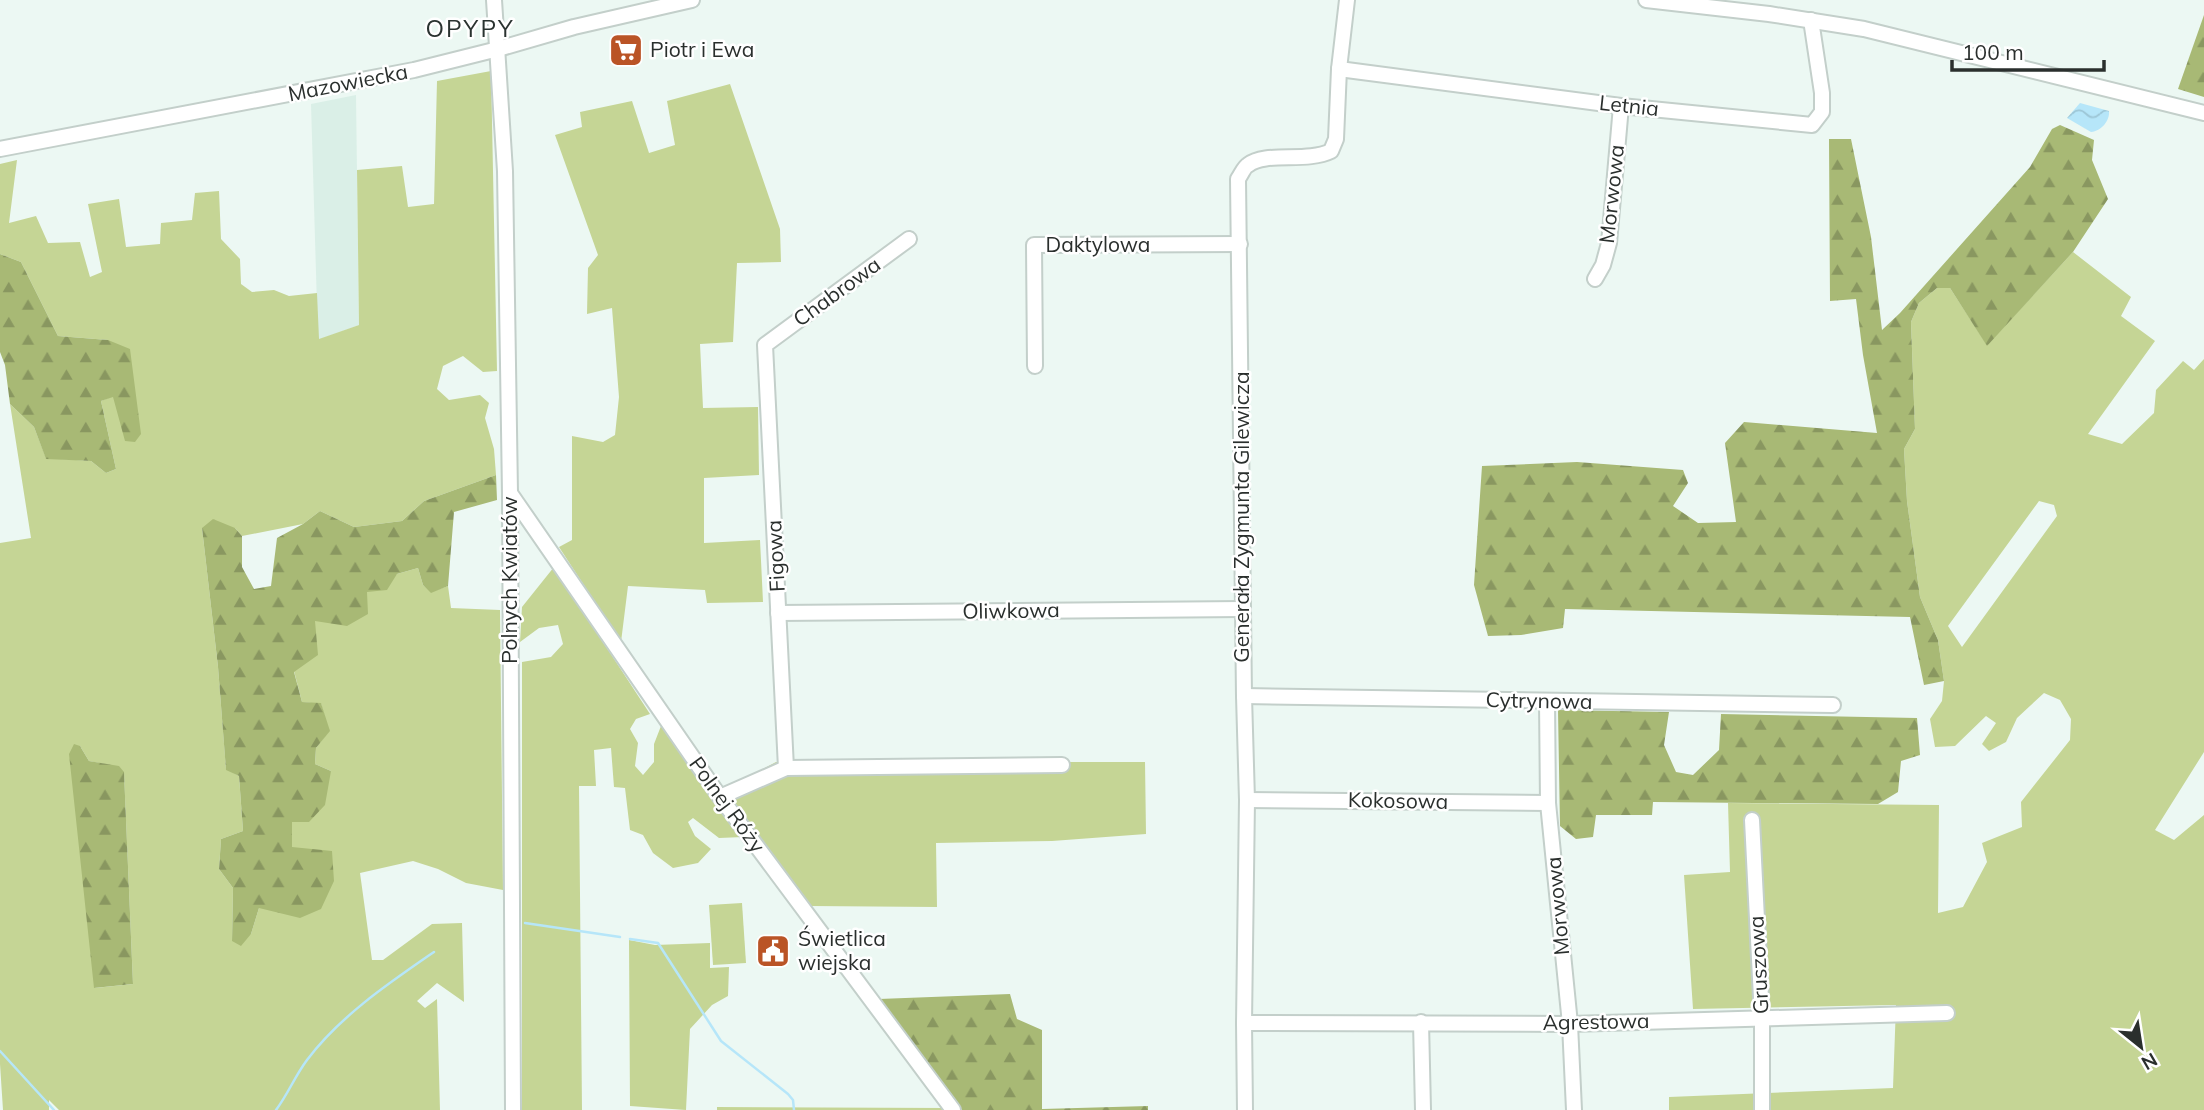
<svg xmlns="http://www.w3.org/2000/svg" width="2204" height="1110" viewBox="0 0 2204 1110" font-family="Mulish,sans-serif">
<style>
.built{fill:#daefe7}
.green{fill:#c5d595;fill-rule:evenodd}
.forest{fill:url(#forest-firs)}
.water{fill:url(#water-waves)}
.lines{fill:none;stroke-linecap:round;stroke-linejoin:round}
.stream{stroke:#b6e6f9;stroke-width:2.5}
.minor-casing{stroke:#c3cfca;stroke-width:18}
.minor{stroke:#fff;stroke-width:14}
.labels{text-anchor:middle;stroke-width:5;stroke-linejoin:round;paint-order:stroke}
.poi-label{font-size:21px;fill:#2a2f2d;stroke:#fff;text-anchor:start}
.street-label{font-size:21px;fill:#2a2f2d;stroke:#fff}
.quarter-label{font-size:24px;letter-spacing:2px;fill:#2a3330;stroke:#fff}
</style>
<defs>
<pattern id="forest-firs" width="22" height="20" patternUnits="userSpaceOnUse" patternTransform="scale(1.75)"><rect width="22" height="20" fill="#a8b975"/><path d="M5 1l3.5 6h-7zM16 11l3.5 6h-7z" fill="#899760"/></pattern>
<pattern id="water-waves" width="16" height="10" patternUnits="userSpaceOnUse" patternTransform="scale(1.75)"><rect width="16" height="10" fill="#b6e6f9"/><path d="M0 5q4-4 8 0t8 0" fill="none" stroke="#9dc6d6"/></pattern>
</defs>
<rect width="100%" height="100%" fill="#ecf8f3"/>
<!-- built -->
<path class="built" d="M356,95L359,325L318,340L311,104Z"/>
<!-- green -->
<g class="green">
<path d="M491,71L497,371L483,372L463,356L443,366L437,389L449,400L480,395L489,403L485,418L494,449L496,475L424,501L402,521L354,527L320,511L303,524L242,536L235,528H202L218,667L226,769L239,776L243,831L221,839L219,869L233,888L232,940L251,934L259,908L292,847L291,822L331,771L315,764L316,748L329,731L321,704L302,702L294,671L315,620L397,574L418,568L423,585L431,592L448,586L451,608L500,610L503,890L466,883L438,869L413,861L360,873L372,960H383L432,924L462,923L464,1002L437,983L417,1001L425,1008L437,999L440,1110H59L49,1100V1110H3L0,1064V543L31,538L10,404L34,427L46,458L91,461L106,473L116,469L101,401L113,396L108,340L58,336L21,262L0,254V164L17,160L9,223L36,216L48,243L80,242L90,277L102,272L88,204L119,199L126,247L160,244L161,223L192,220L195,193L219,191L221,239L240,259L241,284L252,292L274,290L289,296L317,293L319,339L359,325L357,170L402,166L408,207L434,204L437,81ZM80,746L89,761L119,767L124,773L133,984L95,988Z"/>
<path d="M730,84L780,229L781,262L737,263L733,342L700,344L703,408L758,407L759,475L704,478V543L760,540L763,602L707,603L705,590L628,586L621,642L559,547L572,540V436L603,442L615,435L619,397L612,308L587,314L588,268L598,255L555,135L582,127L580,112L632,101L649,153L675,145L667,101Z"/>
<path d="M2073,252L2131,297L2121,316L2155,341L2088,434L2122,444L2154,413L2156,390L2183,361L2194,370L2204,359V752L2155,830L2174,840L2204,815V1110H1669V1097L1893,1088L1896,1005L1693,1009L1684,875L1730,872L1728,803L1939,805L1938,913L1963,907L1987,862L1982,843L2022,827L2021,802L2070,740L2071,719L2060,700L2044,693L2017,718L2006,742L1989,751L1982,744L1996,723L1986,716L1955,746L1935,747L1930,719L1942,701L1944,681L1938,640L1920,597L1907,501L1904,449L1915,429L1911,322L1919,303L1937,288H1950L1987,345ZM2039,501L2054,505L2057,516L1962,647L1948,626Z"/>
<path d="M554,567L650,714L636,719L630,729L638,743L635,766L643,775L654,762V744L661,726L743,837L719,838L693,818L688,822L695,836L711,849L698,863L673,868L653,853L643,835L630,830L625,788L614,787L611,748L594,750L596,786H579L582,1110H522V662L551,657L563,644L558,625L539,628L520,642L522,607Z"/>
<path d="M776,762H1145L1146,834L1052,841L936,843L937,907L810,906L731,801V786Z"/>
<path d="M742,903L746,963L713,965L709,905Z"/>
<path d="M629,940L655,945L710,943V968L729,967L728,996L712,1005L690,1029L686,1110L630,1106Z"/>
<path d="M717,1107L946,1108L947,1110H717Z"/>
</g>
<!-- forest -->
<g class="forest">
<path d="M2204,15V97L2178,89Z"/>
<path d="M2060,125L2094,140L2092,160L2108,199L2073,252L1987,346L1950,288H1937L1919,303L1911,322L1915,429L1904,449L1907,501L1920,597L1938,640L1944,681L1924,685L1910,617L1565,609L1563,628L1521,635L1488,636L1474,585L1482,466L1577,462L1683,470L1688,483L1673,506L1698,523L1736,522L1725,443L1744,422L1877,433L1863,355L1856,299L1830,301L1829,139H1851L1871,237L1882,330L1900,313L2030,167L2052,129Z"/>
<path d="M0,254L21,262L58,336L108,340L130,349L141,434L135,442L125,441L113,397L101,401L116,469L106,473L91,461L46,459L34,427L10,404L5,365L0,352Z"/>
<path d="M496,475L497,500L454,512L448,586L431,593L423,585L418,568L397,574L387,590L367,592L368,614L347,626L315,621L318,655L294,672L302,702L321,703L330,731L316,748L315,764L331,771L325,805L309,822H292V847L332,851L334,881L321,909L300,918L259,908L251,934L241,946L232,941L233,888L219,869L221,839L243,831L239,776L226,770L218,667L202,528L213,519L235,528L242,536V567L254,589L271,586L277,538L303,524L320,511L354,527L402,521L424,501Z"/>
<path d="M1558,710L1669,712L1664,745L1676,772L1693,775L1719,750L1721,714L1917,718L1920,755L1901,761L1898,792L1878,804L1653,802L1652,815H1596L1593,837L1576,839L1560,826Z"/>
<path d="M74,744L80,746L89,761L119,766L124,772L133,984L94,988L69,754Z"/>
<path d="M1010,994L1017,1019L1042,1030V1109L1148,1106V1110H962L879,999Z"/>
</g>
<!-- water -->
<path class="water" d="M2080,103L2109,111C2110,121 2101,131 2091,132L2067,118Z"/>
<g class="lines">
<!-- stream -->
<g class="stream">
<path d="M525,923L620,937"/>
<path d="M630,939L658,943L721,1041L788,1094L793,1100L794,1110"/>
<path d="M0,1051L54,1110"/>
<path d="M276,1110C288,1094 295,1076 307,1060C340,1016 389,983 434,952"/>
</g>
<!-- minor casing -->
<g class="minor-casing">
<g id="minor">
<path d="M494,0L505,171L510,493L513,1110"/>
<path d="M1646,0L1769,14L1864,29L2204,113"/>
<path d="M1339,69L1621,106L1812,125L1822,112V93L1811,20"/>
<path d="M0,149L414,70L498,49L574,27L692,0"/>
<path d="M1595,279L1603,265L1609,243L1621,106"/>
<path d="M1035,366L1034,245L1240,244"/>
<path d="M510,493L720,797L953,1110"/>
<path d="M778,613L1243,609"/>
<path d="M1244,696L1833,705"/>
<path d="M1547,701L1548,803L1570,1024L1574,1110"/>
<path d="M786,768L765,345L909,239"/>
<path d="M720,797L786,768L1062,765"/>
<path d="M1247,800L1548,803"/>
<path d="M1752,820L1762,1018V1110"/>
<path d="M1421,1022L1423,1110"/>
<path d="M1244,1023L1570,1024L1947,1013"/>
<path d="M1245,1110L1244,1023L1247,800L1244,696L1238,179C1241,175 1244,167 1248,165C1265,151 1307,163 1331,151L1336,139L1339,69L1347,0"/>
</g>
</g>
<!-- minor -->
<use href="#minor" class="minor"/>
</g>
<!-- icons -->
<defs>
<g id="supermarket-square" transform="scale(1.75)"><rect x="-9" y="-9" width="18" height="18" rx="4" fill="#ba5426" stroke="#fff"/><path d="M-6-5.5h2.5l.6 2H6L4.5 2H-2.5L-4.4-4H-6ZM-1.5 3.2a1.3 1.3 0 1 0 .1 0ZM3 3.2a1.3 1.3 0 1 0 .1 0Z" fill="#fff"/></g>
<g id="civic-square" transform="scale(1.75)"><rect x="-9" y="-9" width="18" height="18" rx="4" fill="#ba5426" stroke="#fff"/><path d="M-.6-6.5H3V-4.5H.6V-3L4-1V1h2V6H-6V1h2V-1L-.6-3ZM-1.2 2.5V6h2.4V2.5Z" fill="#fff"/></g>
</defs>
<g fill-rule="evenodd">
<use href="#supermarket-square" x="626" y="50"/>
<use href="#civic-square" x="773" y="951"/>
</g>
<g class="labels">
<!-- poi labels -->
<g class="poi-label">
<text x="650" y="57">Piotr i Ewa</text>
<text x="798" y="946">Świetlica<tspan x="798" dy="24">wiejska</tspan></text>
</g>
<!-- street labels -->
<g class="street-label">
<text transform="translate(348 83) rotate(-11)" y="7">Mazowiecka</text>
<text transform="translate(1629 106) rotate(6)" y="7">Letnia</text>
<text transform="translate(1612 194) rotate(-84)" y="7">Morwowa</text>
<text x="1098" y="252">Daktylowa</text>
<text transform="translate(837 292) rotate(-36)" y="7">Chabrowa</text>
<text transform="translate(1242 517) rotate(-90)" y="7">Generała Zygmunta Gilewicza</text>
<text transform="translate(776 556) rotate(-93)" y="7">Figowa</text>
<text transform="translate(510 580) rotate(-90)" y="7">Polnych Kwiatów</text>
<text transform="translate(1011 611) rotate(-1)" y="7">Oliwkowa</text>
<text transform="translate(1539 701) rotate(1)" y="7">Cytrynowa</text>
<text transform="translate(1398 801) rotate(1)" y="7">Kokosowa</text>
<text transform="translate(727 805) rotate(54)" y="7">Polnej Róży</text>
<text transform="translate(1558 906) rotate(-95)" y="7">Morwowa</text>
<text transform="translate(1759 965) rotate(-93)" y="7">Gruszowa</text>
<text transform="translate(1596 1022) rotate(-1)" y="7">Agrestowa</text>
</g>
<!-- quarter labels -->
<g class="quarter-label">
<text x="470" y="37">OPYPY</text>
</g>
</g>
<!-- north arrow -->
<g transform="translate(2141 1047) rotate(150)" stroke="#ffffff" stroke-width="5" paint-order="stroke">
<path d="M0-5L12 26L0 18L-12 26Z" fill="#2a2f2d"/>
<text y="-10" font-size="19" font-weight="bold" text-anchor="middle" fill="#2a2f2d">N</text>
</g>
<!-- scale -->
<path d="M1952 60v10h152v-10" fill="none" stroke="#2a2f2d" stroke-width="3.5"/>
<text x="1962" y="60" font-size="21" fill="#2a2f2d" stroke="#ffffff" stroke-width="5" paint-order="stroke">100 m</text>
</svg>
